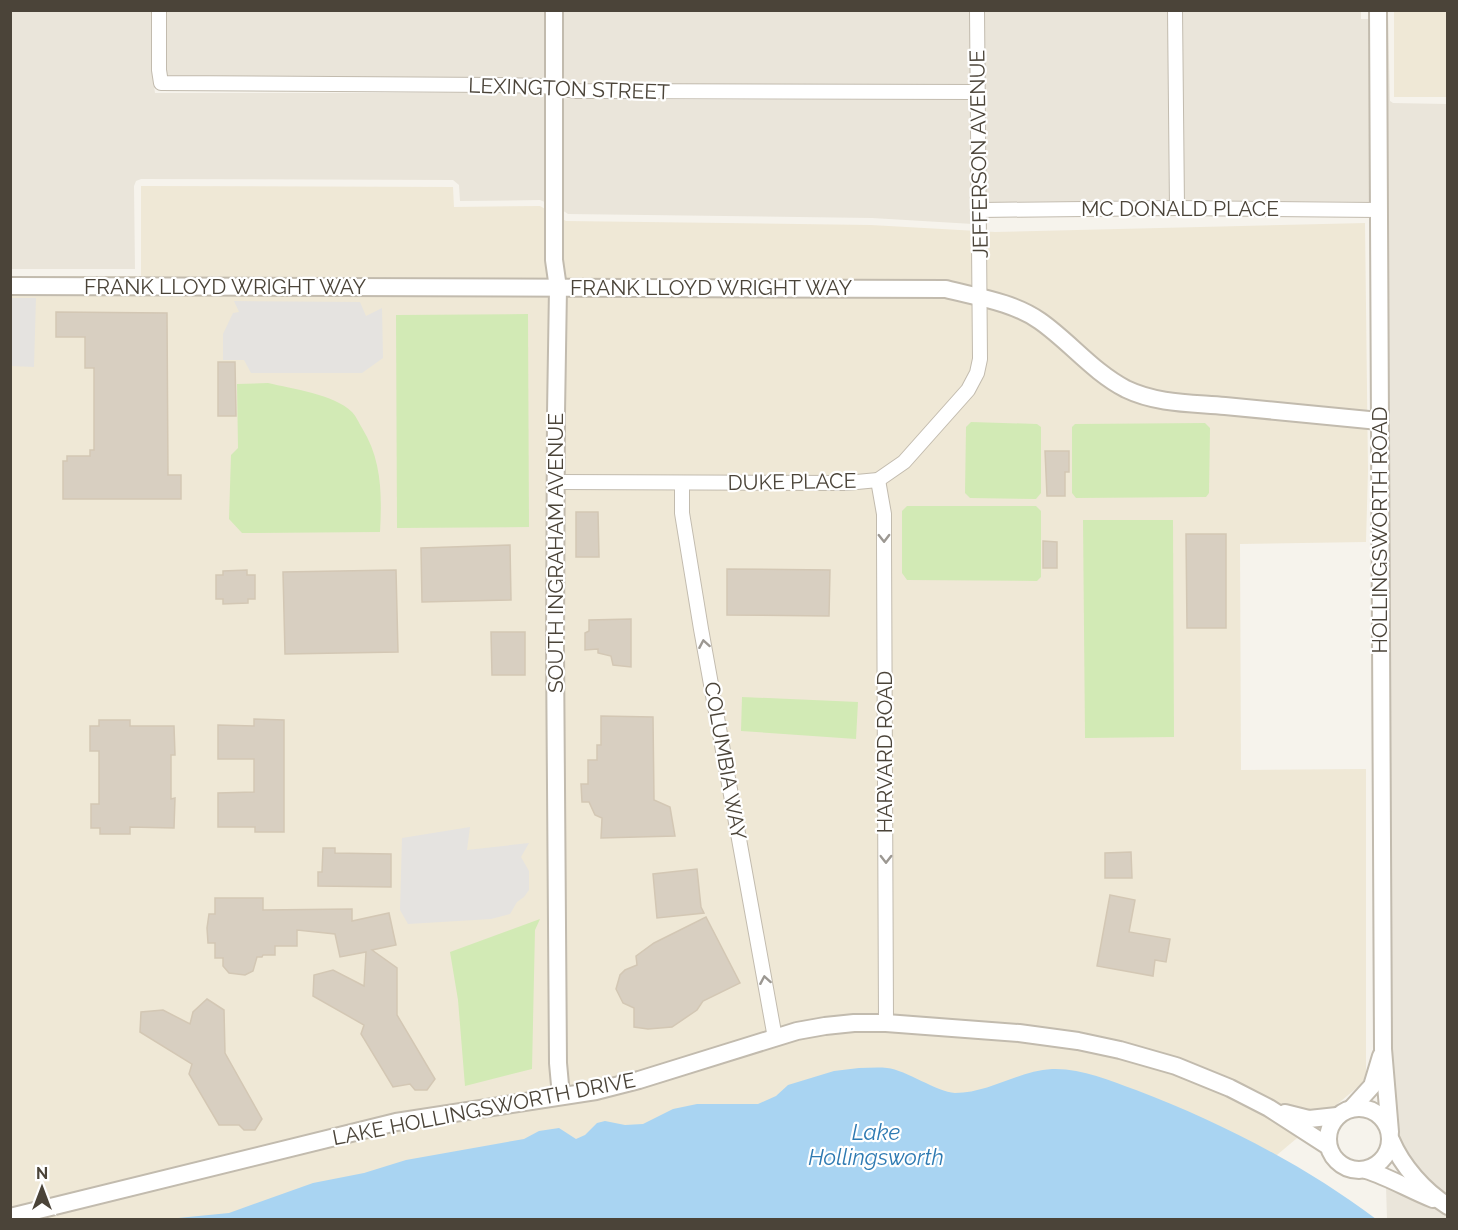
<svg xmlns="http://www.w3.org/2000/svg" width="1458" height="1230" viewBox="0 0 1458 1230" font-family="Raleway,sans-serif">
<style>
.residential{fill:#eae5da}
.education{fill:#efe8d6}
.green{fill:#d2eab5}
.parking{fill:#e5e3e0}
.water{fill:#a9d4f2}
.building{fill:#d8cfc1;stroke:#d3c7b4;stroke-width:1.5}
.lines{fill:none;stroke-linecap:round;stroke-linejoin:round}
.minor-casing{stroke:#c2bbae;stroke-width:16}
.tertiary-casing{stroke:#c2bbae;stroke-width:20}
.minor{stroke:#fff;stroke-width:14}
.tertiary{stroke:#fff;stroke-width:16}
.oneway{stroke:#9c9892}
.labels{text-anchor:middle;stroke-width:4.5;stroke-linejoin:round;paint-order:stroke}
.street-label{font-size:21px;fill:#4b4439;stroke:#fff}
.water-label{font-size:22px;font-style:italic;fill:#2e7ab2;stroke:#fff}
</style>
<rect width="100%" height="100%" fill="#f6f3ec"/>
<!-- residential -->
<g class="residential">
<path d="M1361,10V19H1371L1372,202L1184,200L1182,11Z"/>
<path d="M11,11H152V70L155,93H496L547,95V203L540,200L460,201L459,185L453,180L141,179L136,181L134,186L135,269H12Z"/>
<path d="M166,11H547V79L167,76Z"/>
<path d="M561,11H970L971,84H692L577,83L561,81Z"/>
<path d="M984,11H1168L1170,200L987,202Z"/>
<path d="M1385,19H1388L1390,101L1393,103L1447,104V1196L1443,1194L1403,1151L1397,1130L1391,1050L1392,1044L1391,1043Z"/>
<path d="M562,98L576,99L692,100H971L973,224L872,218L568,214L562,210Z"/>
<path d="M1386,1186L1436,1208L1447,1216V1219H1387Z"/>
</g>
<!-- education -->
<g class="education">
<rect x="1394" y="11" width="53" height="86"/>
<path d="M141,186L453,187L454,207L540,206L566,221L871,225L995,232L1365,223L1368,471L1366,542L1240,544L1241,770L1366,769V1080L1271,1160L241,1219L11,1220V276H141Z"/>
</g>
<!-- green -->
<g class="green">
<path d="M528,314L529,527L397,528L396,315Z"/>
<path d="M268,383C292,389 334,394 352,412C356,416 359,423 362,428C382,460 382,495 380,532L242,533L229,519L231,455L238,448L237,384Z"/>
<path d="M971,422L1037,424L1041,427V493L1036,499L970,498L965,493L966,427Z"/>
<path d="M1205,423L1210,428L1209,493L1206,497L1076,498L1072,493V427L1075,424Z"/>
<path d="M907,506H1036L1041,511V577L1037,581L907,580L902,573V511Z"/>
<path d="M1083,520H1173L1174,737L1085,738Z"/>
<path d="M742,697L858,702L856,739L741,731Z"/>
<path d="M540,919L535,930L532,1069L465,1086L458,1000L450,952Z"/>
</g>
<!-- parking -->
<g class="parking">
<path d="M11,298H36L34,367L11,366Z"/>
<path d="M234,301L360,302L366,316L382,308L383,358L362,373H251L244,360H223V334L233,313L239,312Z"/>
<path d="M470,827L467,850L529,843L521,857L529,871V890L524,897L517,902L510,914L491,919L408,924L400,910L402,838Z"/>
</g>
<!-- water -->
<path class="water" d="M859,1068C868,1068 878,1067 887,1068C906,1070 937,1092 955,1093C989,1093 1018,1071 1052,1069C1081,1068 1109,1080 1136,1090C1220,1122 1304,1165 1376,1219H168L229,1213L313,1183L364,1173L406,1160L524,1139L539,1131L559,1128L576,1139L585,1135L597,1123L605,1121L625,1125L643,1124L673,1109L697,1104H758L776,1096L788,1085L834,1071Z"/>
<!-- building -->
<g class="building">
<path d="M56,312L167,313L168,475H181V499H63V461H67V456H90V450H94V368H85V337H56Z"/>
<path d="M218,362H235L236,416H218Z"/>
<path d="M1045,451H1069V472H1065V496H1047Z"/>
<path d="M576,512H598L599,557H576Z"/>
<path d="M1186,534H1226V628H1187Z"/>
<path d="M1043,541L1057,542V568H1043Z"/>
<path d="M510,545L511,600L422,602L421,548Z"/>
<path d="M727,569L830,570L829,616L727,615Z"/>
<path d="M247,570V575H255V599H248V603L223,604V599H216V575H223V571Z"/>
<path d="M396,570L398,652L285,654L283,572Z"/>
<path d="M631,619V667L613,665L611,656L598,653V649L585,650V633L589,631V620Z"/>
<path d="M491,632H525V675H492Z"/>
<path d="M601,716L653,717L654,800L670,807L675,836L601,838L602,818L595,815L589,802H582L581,784H588V760H597V745H601Z"/>
<path d="M254,719L284,720V832H255V827H218V793L254,792V759H218V725L254,726Z"/>
<path d="M99,720H130V726H174L175,755H171V799L175,798L174,828L130,827V834H100V828H91V804H99V751H90V726H99Z"/>
<path d="M323,848H335V853L391,854V887L318,886V872H322Z"/>
<path d="M1131,852L1132,878H1105V853Z"/>
<path d="M697,869L701,907L704,913L657,918L653,874Z"/>
<path d="M1110,895L1135,900L1129,932L1170,939L1166,962L1155,960L1153,976L1097,966Z"/>
<path d="M215,898H263V910L352,909V921L389,913L396,945L372,950L397,968V1015L435,1079L427,1090H415L410,1084L393,1087L361,1034L364,1025L313,996L314,975L333,970L364,986L366,952L340,957L335,934L297,930V946H275V955H263L262,957H257L253,971L245,975L229,973L223,966V958H215V943H208L207,928L209,914H215Z"/>
<path d="M706,917L740,983L703,1001L697,1010L672,1027L648,1029L634,1027V1008L623,1003L616,989L620,975L625,970L637,965L636,956L654,943Z"/>
<path d="M207,999L224,1010L225,1053L262,1119L255,1130H244L239,1125H219L189,1074L192,1064L140,1032L141,1012L163,1010L190,1024L193,1012Z"/>
</g>
<g class="lines">
<!-- minor casing -->
<g class="minor-casing">
<g id="minor">
<path d="M159,10V70L161,83L496,85L543,86L576,91L978,92"/>
<path d="M1175,10L1177,208"/>
<path d="M980,210L1177,208L1379,210"/>
<path d="M878,480L884,514V542L886,1023"/>
<path d="M556,482L846,483L878,480L904,462L968,390L977,373L980,359L977,10"/>
<path d="M682,483V513L701,629L775,1038"/>
</g>
</g>
<!-- tertiary casing -->
<g class="tertiary-casing">
<g id="tertiary">
<path d="M554,10V260L558,288L556,413L555,648L558,1063L561,1096"/>
<path d="M1378,10L1383,1049L1390,1132"/>
<path d="M10,286L946,289C977,297 1013,302 1040,321C1070,342 1093,372 1126,389C1157,404 1192,403 1225,406C1276,411 1328,416 1379,421"/>
<circle cx="1359" cy="1139" r="31"/>
<path d="M1352,1108L1372,1086L1381,1056"/>
<path d="M1285,1113L1309,1119L1337,1116"/>
<path d="M1391,1140C1402,1166 1424,1191 1448,1206"/>
<path d="M1366,1170C1389,1177 1410,1190 1433,1199"/>
<path d="M10,1217L396,1122L596,1091L639,1080L797,1031L825,1026L854,1023H886L1019,1033L1078,1041L1120,1050L1176,1066L1230,1088L1269,1108L1328,1146"/>
</g>
</g>
<!-- minor -->
<use href="#minor" class="minor"/>
<!-- tertiary -->
<use href="#tertiary" class="tertiary"/>
</g>
<!-- one-way arrows -->
<defs><path id="oneway-chevron" d="M-2-3.5L2.5 0L-2 3.5" fill="none" stroke-width="1.6" stroke-linecap="round" stroke-linejoin="round" transform="scale(1.5)"/></defs>
<g class="oneway">
<use href="#oneway-chevron" transform="translate(884 538) rotate(89)"/>
<use href="#oneway-chevron" transform="translate(704 644) rotate(-100)"/>
<use href="#oneway-chevron" transform="translate(886 859) rotate(90)"/>
<use href="#oneway-chevron" transform="translate(765 980) rotate(-100)"/>
</g>
<g class="labels">
<!-- street labels -->
<g class="street-label">
<text transform="translate(569 89) rotate(2)" y="7">LEXINGTON STREET</text>
<text transform="translate(979 154) rotate(-91)" y="7">JEFFERSON AVENUE</text>
<text x="1180" y="216">MC DONALD PLACE</text>
<text x="225" y="294">FRANK LLOYD WRIGHT WAY</text>
<text x="711" y="295">FRANK LLOYD WRIGHT WAY</text>
<text transform="translate(792 482) rotate(-1)" y="7">DUKE PLACE</text>
<text transform="translate(1380 530) rotate(-90)" y="7">HOLLINGSWORTH ROAD</text>
<text transform="translate(556 553) rotate(-90)" y="7">SOUTH INGRAHAM AVENUE</text>
<text transform="translate(885 752) rotate(-90)" y="7">HARVARD ROAD</text>
<text transform="translate(725 761) rotate(80)" y="7">COLUMBIA WAY</text>
<text transform="translate(484 1109) rotate(-11)" y="7">LAKE HOLLINGSWORTH DRIVE</text>
</g>
<!-- water labels -->
<g class="water-label">
<text x="876" y="1140">Lake<tspan x="876" dy="25">Hollingsworth</tspan></text>
</g>
</g>
<!-- border -->
<rect width="1458" height="1230" fill="none" stroke="#4b4439" stroke-width="24"/>
<!-- north arrow -->
<g transform="translate(42 1188)" stroke="#ffffff" stroke-width="4.5" paint-order="stroke">
<path d="M0-4.5L10 22L0 15L-10 22Z" fill="#4b4439"/>
<text y="-9" font-size="16" font-weight="bold" text-anchor="middle" fill="#4b4439">N</text>
</g>
</svg>
